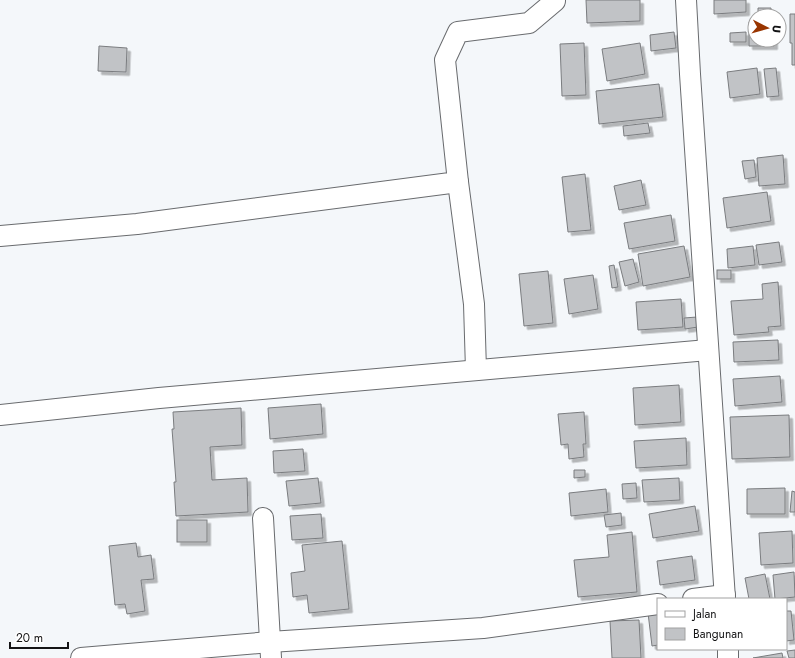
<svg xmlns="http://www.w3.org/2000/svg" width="795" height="658" viewBox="0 0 795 658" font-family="Jost,sans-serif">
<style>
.building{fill:#c1c3c6;stroke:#7a7c7f;filter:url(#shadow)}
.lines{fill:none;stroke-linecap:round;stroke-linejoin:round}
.minor-casing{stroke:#696b6e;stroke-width:22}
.minor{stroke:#fff;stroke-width:20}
</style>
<defs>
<filter id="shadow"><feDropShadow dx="3.5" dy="3.5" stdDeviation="0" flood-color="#0004"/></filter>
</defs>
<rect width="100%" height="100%" fill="#f4f7fa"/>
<!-- building -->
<g class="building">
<path d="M586,0H640V21L587,23Z"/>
<path d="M714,0H746V12L714,14Z"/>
<path d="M758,8H771V14L758,15Z"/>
<path d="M790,14H795V65H792V43H790Z"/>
<path d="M749,22H755V40H774V46H749Z"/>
<path d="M674,32L676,48L651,51L650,35Z"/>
<path d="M746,32V42H730V33Z"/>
<path d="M584,43L586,95L562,96L560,44Z"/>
<path d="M640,43L645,74L607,81L602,49Z"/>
<path d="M99,46L127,48L126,72L98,71Z"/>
<path d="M757,68L760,94L730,98L727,72Z"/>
<path d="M776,68L779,96L767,97L764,69Z"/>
<path d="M659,84L663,117L599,124L596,91Z"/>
<path d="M648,123L650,133L624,136L623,126Z"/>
<path d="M783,155L785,184L759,186L757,158Z"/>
<path d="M754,160L756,177L745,179L742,161Z"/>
<path d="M585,174L591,230L568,232L562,177Z"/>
<path d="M641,180L646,205L619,210L614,186Z"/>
<path d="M767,192L771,221L727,228L723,198Z"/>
<path d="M671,215L675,241L629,249L624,223Z"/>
<path d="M779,242L782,262L759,265L756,245Z"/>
<path d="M684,246L690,277L643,286L638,254Z"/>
<path d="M753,246L755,265L728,268L727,249Z"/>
<path d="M633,259L639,282L625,286L619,262Z"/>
<path d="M614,265L618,287L612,288L609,266Z"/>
<rect x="717" y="270" width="14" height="9"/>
<path d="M548,271L553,323L524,326L519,274Z"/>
<path d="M593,275L598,309L569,314L564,279Z"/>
<path d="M778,282L781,326L768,327L769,332L734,335L731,301L763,299L762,284Z"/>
<path d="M681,299L683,327L638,330L636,302Z"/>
<path d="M697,317L698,327L685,329L684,318Z"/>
<path d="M778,340L779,360L734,362L733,342Z"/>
<path d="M780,376L782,402L735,406L733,379Z"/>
<path d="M679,385L681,422L635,425L633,388Z"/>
<path d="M321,404L323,434L270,439L268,408Z"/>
<path d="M241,408L242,445L210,447L212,480L247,478L248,512L176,516L174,482H176L172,429H174L173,412Z"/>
<path d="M584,412L586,444H583L584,457L569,459L568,444L561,445L558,414Z"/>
<path d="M789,415L790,457L732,459L730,417Z"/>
<path d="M686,438L687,465L636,468L634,441Z"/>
<path d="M303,449L305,471L274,473L273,451Z"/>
<path d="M574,470H585V477L574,478Z"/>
<path d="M318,478L321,503L289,506L286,481Z"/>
<path d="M679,478L680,500L644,502L642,480Z"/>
<path d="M636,483L637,498L623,499L622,484Z"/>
<path d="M785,488V514H747V489Z"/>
<path d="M606,489L608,512L571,516L569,493Z"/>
<path d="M792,491L795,492V512H790Z"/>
<path d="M695,506L699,531L653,538L649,514Z"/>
<path d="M621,513L622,525L606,527L604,515Z"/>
<path d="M321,514L323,538L292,540L290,516Z"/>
<rect x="177" y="520" width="30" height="22"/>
<path d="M792,531L793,563L761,565L759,533Z"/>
<path d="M632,532L637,592L578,597L574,560L609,557L607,535Z"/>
<path d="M342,541L349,609L309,613L307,595L293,597L291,573L305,571L302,545Z"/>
<path d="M136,543L138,557L151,555L154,579L141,580L145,611L127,614L125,604L115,605L109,546Z"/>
<path d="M692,556L695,580L660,585L657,561Z"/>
<path d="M794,572L795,597L775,599L773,575Z"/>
<path d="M765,574L770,599H749L745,578Z"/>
<path d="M658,611V645L652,646L648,613Z"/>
<path d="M786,611H791L794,640L786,641Z"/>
<path d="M639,620L641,658H612L610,621Z"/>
<path d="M795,650V658H789L787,651Z"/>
<path d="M782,653L783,658H753Z"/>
</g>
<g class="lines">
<!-- minor casing -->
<g class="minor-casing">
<g id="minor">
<path d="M686,0L690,74L725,599"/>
<path d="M458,182L474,304L476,370"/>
<path d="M0,236L137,224L458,182L445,60L458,32L529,23L555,1V0"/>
<path d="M0,415L159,398L708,350"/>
<path d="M263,518L271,658"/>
<path d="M693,599L725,595"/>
<path d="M728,649V658"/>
<path d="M81,658L270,642L483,628L658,604"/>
</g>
</g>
<!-- minor -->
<use href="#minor" class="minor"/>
</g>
<!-- legend -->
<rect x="657" y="598" width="130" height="52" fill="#ffffff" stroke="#a1a1a1"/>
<rect x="665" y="611" width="20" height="6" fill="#ffffff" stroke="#a1a1a1"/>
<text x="693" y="618" font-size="12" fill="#141415">Jalan</text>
<rect x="665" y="628" width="20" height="12" fill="#c1c3c6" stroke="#a1a1a1"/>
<text x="693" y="638" font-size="12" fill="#141415">Bangunan</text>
<!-- north arrow -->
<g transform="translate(767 28) rotate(96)"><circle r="19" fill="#ffffff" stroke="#a1a1a1"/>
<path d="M0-3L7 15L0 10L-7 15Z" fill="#993500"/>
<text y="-6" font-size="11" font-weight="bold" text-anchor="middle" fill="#141415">U</text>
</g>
<!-- scale -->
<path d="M10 642v6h58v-6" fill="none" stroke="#141415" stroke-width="2"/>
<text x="16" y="642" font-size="12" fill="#141415" stroke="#ffffff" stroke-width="3" paint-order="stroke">20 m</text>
</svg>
